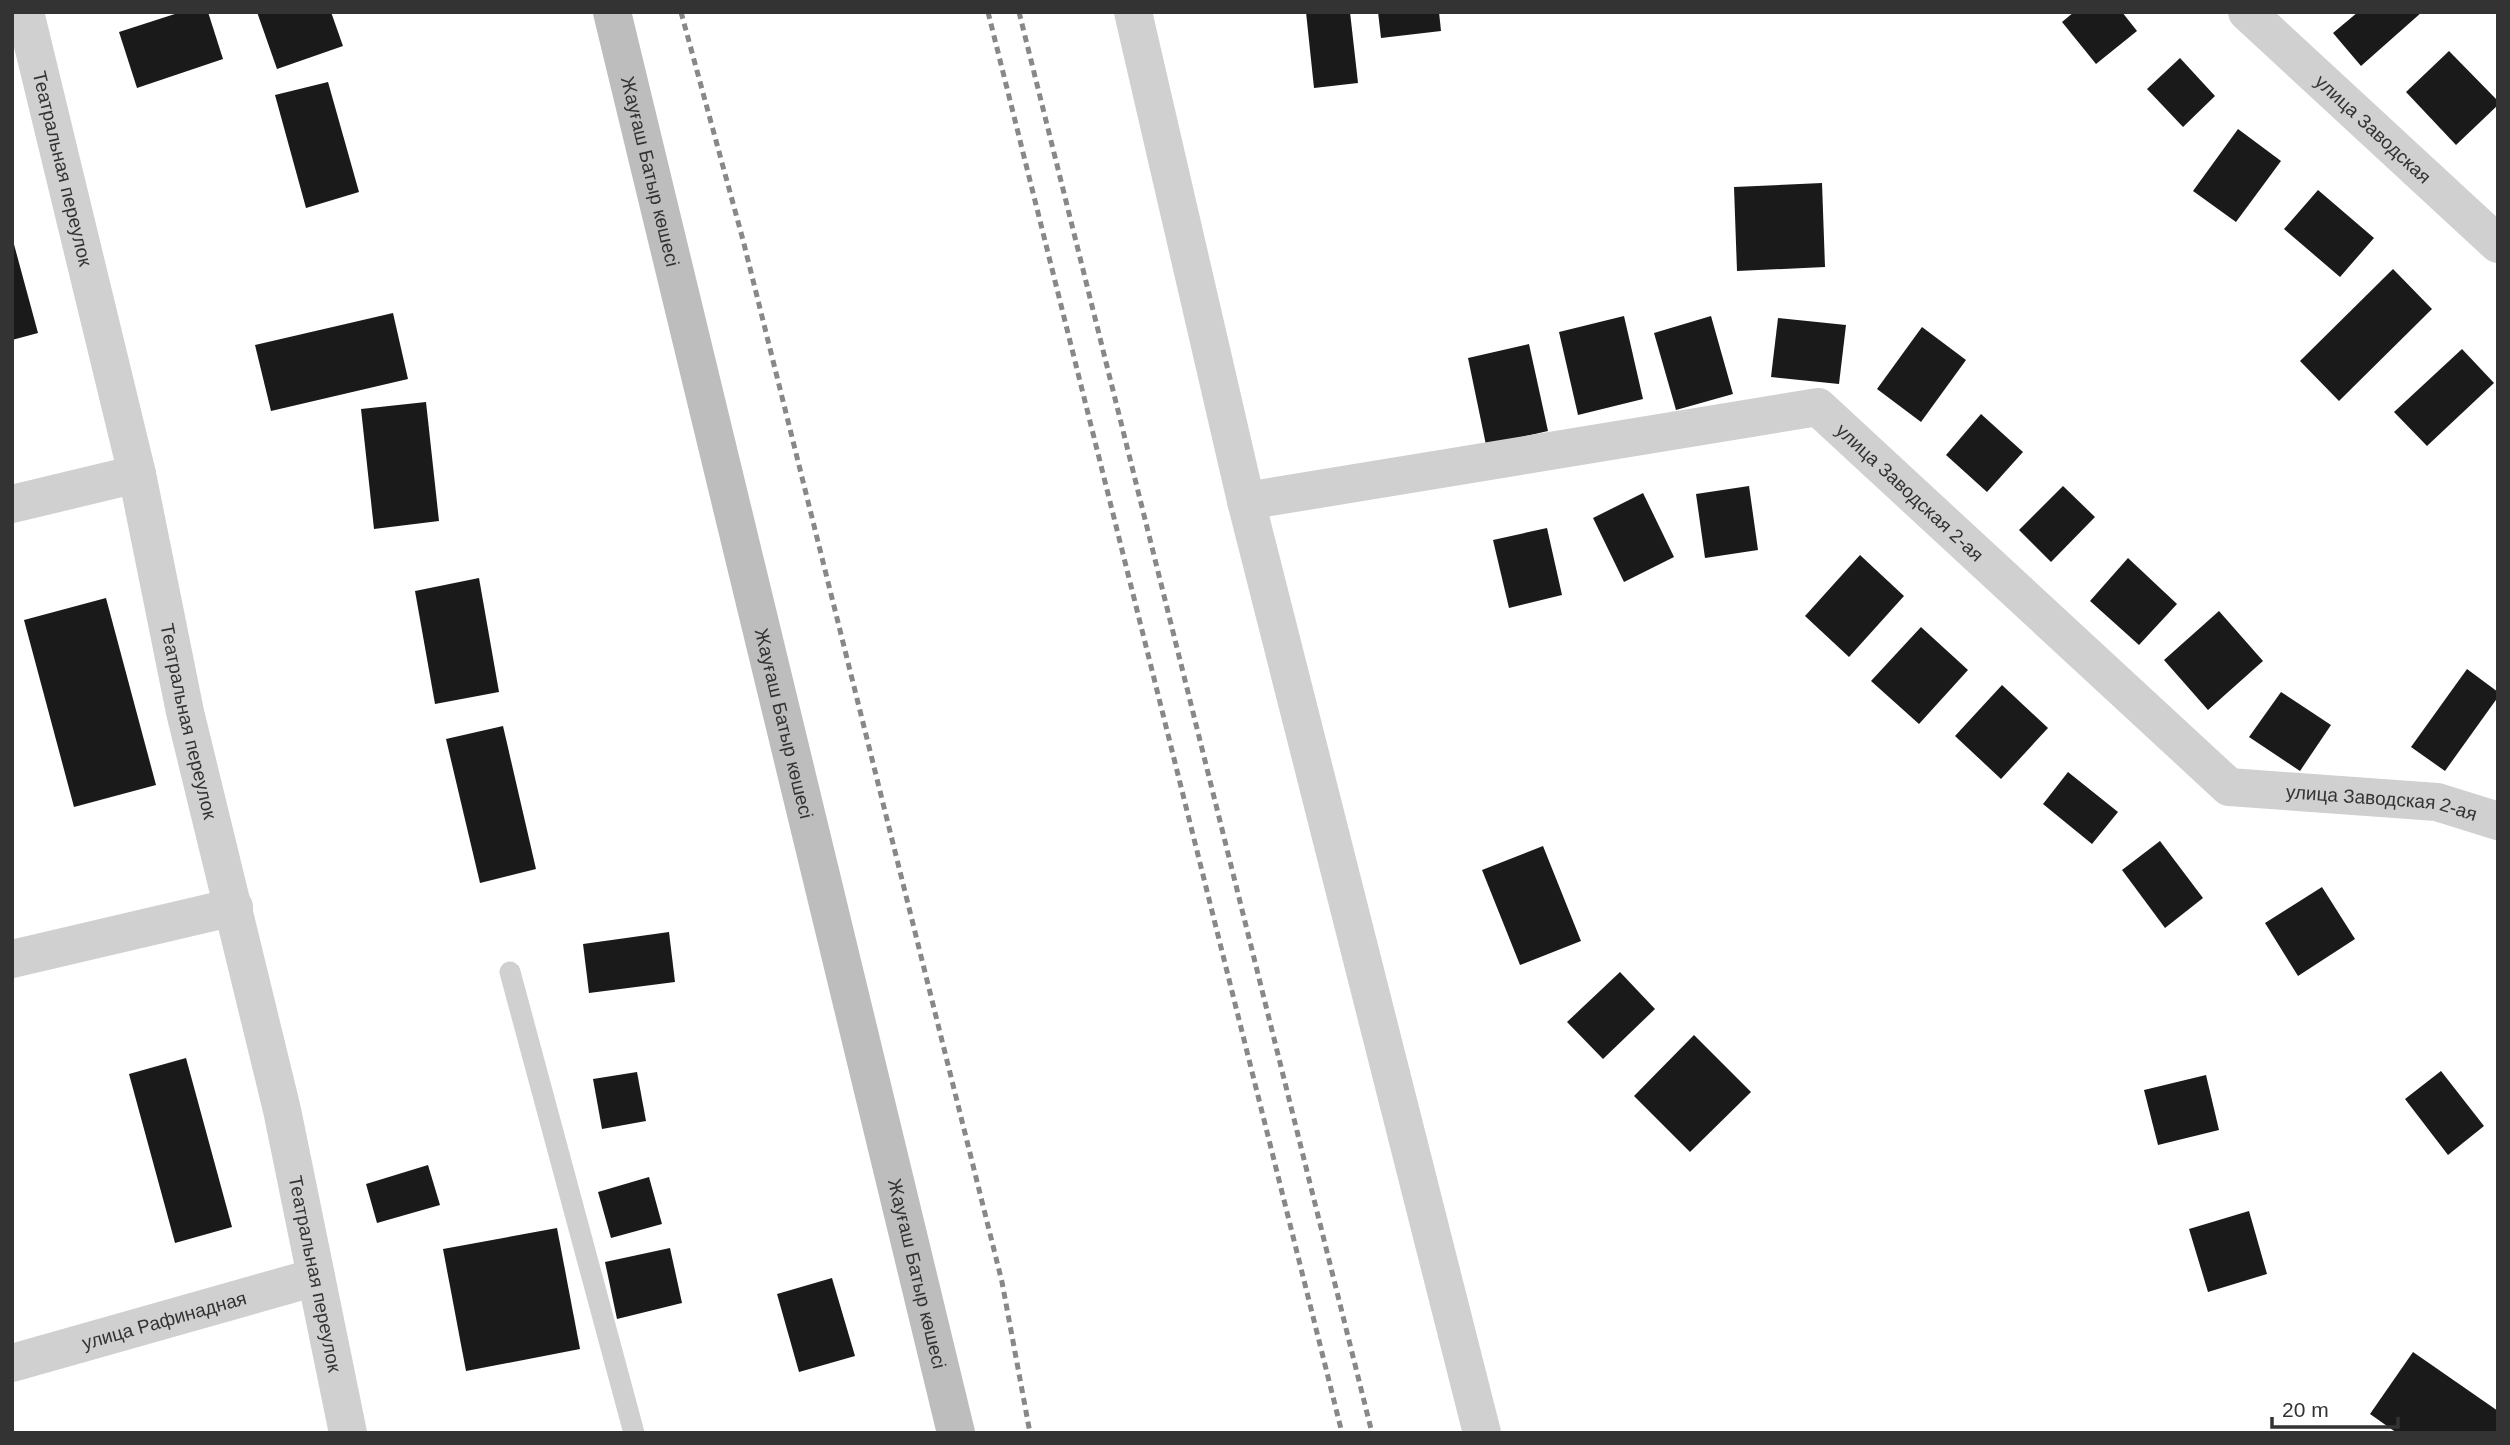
<svg xmlns="http://www.w3.org/2000/svg" width="2510" height="1445" viewBox="0 0 2510 1445" font-family="Arial,sans-serif">
<style>
.building{fill:#1a1a1a}
.lines{fill:none;stroke-linecap:round;stroke-linejoin:round}
.service{stroke:#d0d0d0;stroke-width:21}
.minor{stroke:#d0d0d0;stroke-width:38}
.secondary{stroke:#bdbdbd;stroke-width:38}
.rail{stroke:#888;stroke-width:5;stroke-dasharray:7 5;stroke-linecap:butt}
.labels{text-anchor:middle;stroke-width:7;stroke-linejoin:round;paint-order:stroke}
.street-label{font-size:19px;fill:#333;stroke:#fff}
</style>
<rect width="100%" height="100%" fill="#fff"/>
<!-- building -->
<g class="building">
<path d="M181,12H208L223,59L137,88L119,32Z"/>
<path d="M257,12H331L343,46L277,69Z"/>
<path d="M1306,12H1350L1358,83L1314,88Z"/>
<path d="M1378,12H1439L1441,31L1381,38Z"/>
<path d="M2074,12H2122L2137,31L2096,64L2062,22Z"/>
<path d="M2358,12H2422L2361,66L2333,33Z"/>
<path d="M2449,51L2498,101V105L2456,145L2406,92Z"/>
<path d="M2180,58L2215,96L2183,127L2147,89Z"/>
<path d="M328,82L359,192L306,208L275,95Z"/>
<path d="M2238,129L2281,161L2236,222L2193,191Z"/>
<path d="M1822,183L1825,267L1737,271L1734,187Z"/>
<path d="M2318,190L2374,238L2340,277L2284,229Z"/>
<path d="M12,237L38,333L12,340Z"/>
<path d="M2393,269L2432,309L2339,401L2300,361Z"/>
<path d="M393,313L408,379L271,411L255,345Z"/>
<path d="M1624,316L1643,399L1578,415L1559,332Z"/>
<path d="M1711,316L1733,394L1676,410L1654,333Z"/>
<path d="M1778,318L1846,325L1839,384L1771,377Z"/>
<path d="M1922,327L1966,360L1921,422L1877,389Z"/>
<path d="M1529,344L1548,431L1486,445L1468,358Z"/>
<path d="M2462,349L2494,383L2427,446L2394,412Z"/>
<path d="M426,402L439,521L374,529L361,409Z"/>
<path d="M1981,414L2023,452L1987,492L1946,455Z"/>
<path d="M1749,486L1758,550L1705,558L1696,494Z"/>
<path d="M2063,486L2095,517L2051,562L2019,530Z"/>
<path d="M1643,493L1674,557L1624,582L1593,518Z"/>
<path d="M1547,528L1562,595L1509,608L1493,540Z"/>
<path d="M1860,555L1904,596L1849,657L1805,616Z"/>
<path d="M2128,558L2177,604L2139,645L2090,601Z"/>
<path d="M479,578L499,692L435,704L415,591Z"/>
<path d="M106,598L156,785L74,807L24,620Z"/>
<path d="M2219,611L2263,661L2208,710L2164,660Z"/>
<path d="M1921,627L1968,670L1919,724L1871,681Z"/>
<path d="M2467,669L2498,692V697L2445,771L2411,747Z"/>
<path d="M2002,685L2048,728L2001,779L1955,736Z"/>
<path d="M2281,692L2331,725L2300,771L2249,737Z"/>
<path d="M503,726L536,869L480,883L446,739Z"/>
<path d="M2068,772L2118,812L2092,844L2043,804Z"/>
<path d="M2160,841L2203,898L2165,928L2122,870Z"/>
<path d="M1543,846L1581,941L1520,965L1482,870Z"/>
<path d="M2322,887L2355,939L2298,976L2265,923Z"/>
<path d="M669,932L675,982L589,993L583,944Z"/>
<path d="M1620,972L1655,1009L1603,1059L1567,1022Z"/>
<path d="M1694,1035L1751,1092L1690,1152L1634,1096Z"/>
<path d="M186,1058L232,1227L175,1243L129,1074Z"/>
<path d="M2441,1071L2484,1126L2448,1155L2405,1099Z"/>
<path d="M637,1072L646,1121L602,1129L593,1079Z"/>
<path d="M2206,1075L2219,1130L2158,1145L2144,1090Z"/>
<path d="M428,1165L440,1205L377,1223L366,1184Z"/>
<path d="M649,1177L662,1224L611,1238L598,1192Z"/>
<path d="M2249,1211L2267,1274L2208,1292L2189,1229Z"/>
<path d="M557,1228L580,1349L466,1371L443,1249Z"/>
<path d="M670,1248L682,1303L617,1319L605,1262Z"/>
<path d="M832,1278L855,1356L799,1372L777,1294Z"/>
<path d="M2413,1352L2498,1411V1433H2397L2370,1414Z"/>
</g>
<g class="lines">
<!-- service -->
<path class="service" d="M510,972L634,1433"/>
<!-- minor -->
<g class="minor">
<path id="s1" d="M25,12L137,474L185,712L282,1110L348,1433"/>
<path d="M1133,12L1246,501L1482,1433"/>
<path id="s2" d="M2247,12L2498,244"/>
<path id="s3" d="M1246,501L1818,407L2229,787L2437,802L2498,821"/>
<path d="M12,504L137,474"/>
<path d="M12,959L234,907"/>
<path id="s4" d="M12,1363L316,1277"/>
</g>
<!-- secondary -->
<path class="secondary" id="s5" d="M612,12L956,1433"/>
<!-- rail -->
<g class="rail">
<path d="M681,12L743,240L1002,1282L1030,1433"/>
<path d="M988,12L1342,1433"/>
<path d="M1019,12L1372,1433"/>
</g>
</g>
<g class="labels">
<!-- street labels -->
<g class="street-label">
<text dy="7" stroke="none"><textPath href="#s2" startOffset="172">улица Заводская</textPath></text>
<text dy="7" stroke="none"><textPath href="#s1" startOffset="161">Театральная переулок</textPath></text>
<text dy="7" stroke="none"><textPath href="#s5" startOffset="164">Жауғаш Батыр көшесі</textPath></text>
<text dy="7" stroke="none"><textPath href="#s3" startOffset="705">улица Заводская 2-ая</textPath></text>
<text dy="7" stroke="none"><textPath href="#s1" startOffset="728">Театральная переулок</textPath></text>
<text dy="7" stroke="none"><textPath href="#s5" startOffset="732">Жауғаш Батыр көшесі</textPath></text>
<text dy="7" stroke="none"><textPath href="#s3" startOffset="1293">улица Заводская 2-ая</textPath></text>
<text dy="7" stroke="none"><textPath href="#s1" startOffset="1295">Театральная переулок</textPath></text>
<text dy="7" stroke="none"><textPath href="#s5" startOffset="1298">Жауғаш Батыр көшесі</textPath></text>
<text dy="7" stroke="none"><textPath href="#s4" startOffset="158">улица Рафинадная</textPath></text>
</g>
</g>
<!-- border -->
<rect width="2510" height="1445" fill="none" stroke="#333333" stroke-width="28"/>
<!-- scale -->
<path d="M2272 1417v10h126v-10" fill="none" stroke="#333333" stroke-width="3.5"/>
<text x="2282" y="1417" font-size="21" fill="#333333" stroke="#ffffff" stroke-width="5" paint-order="stroke">20 m</text>
</svg>
